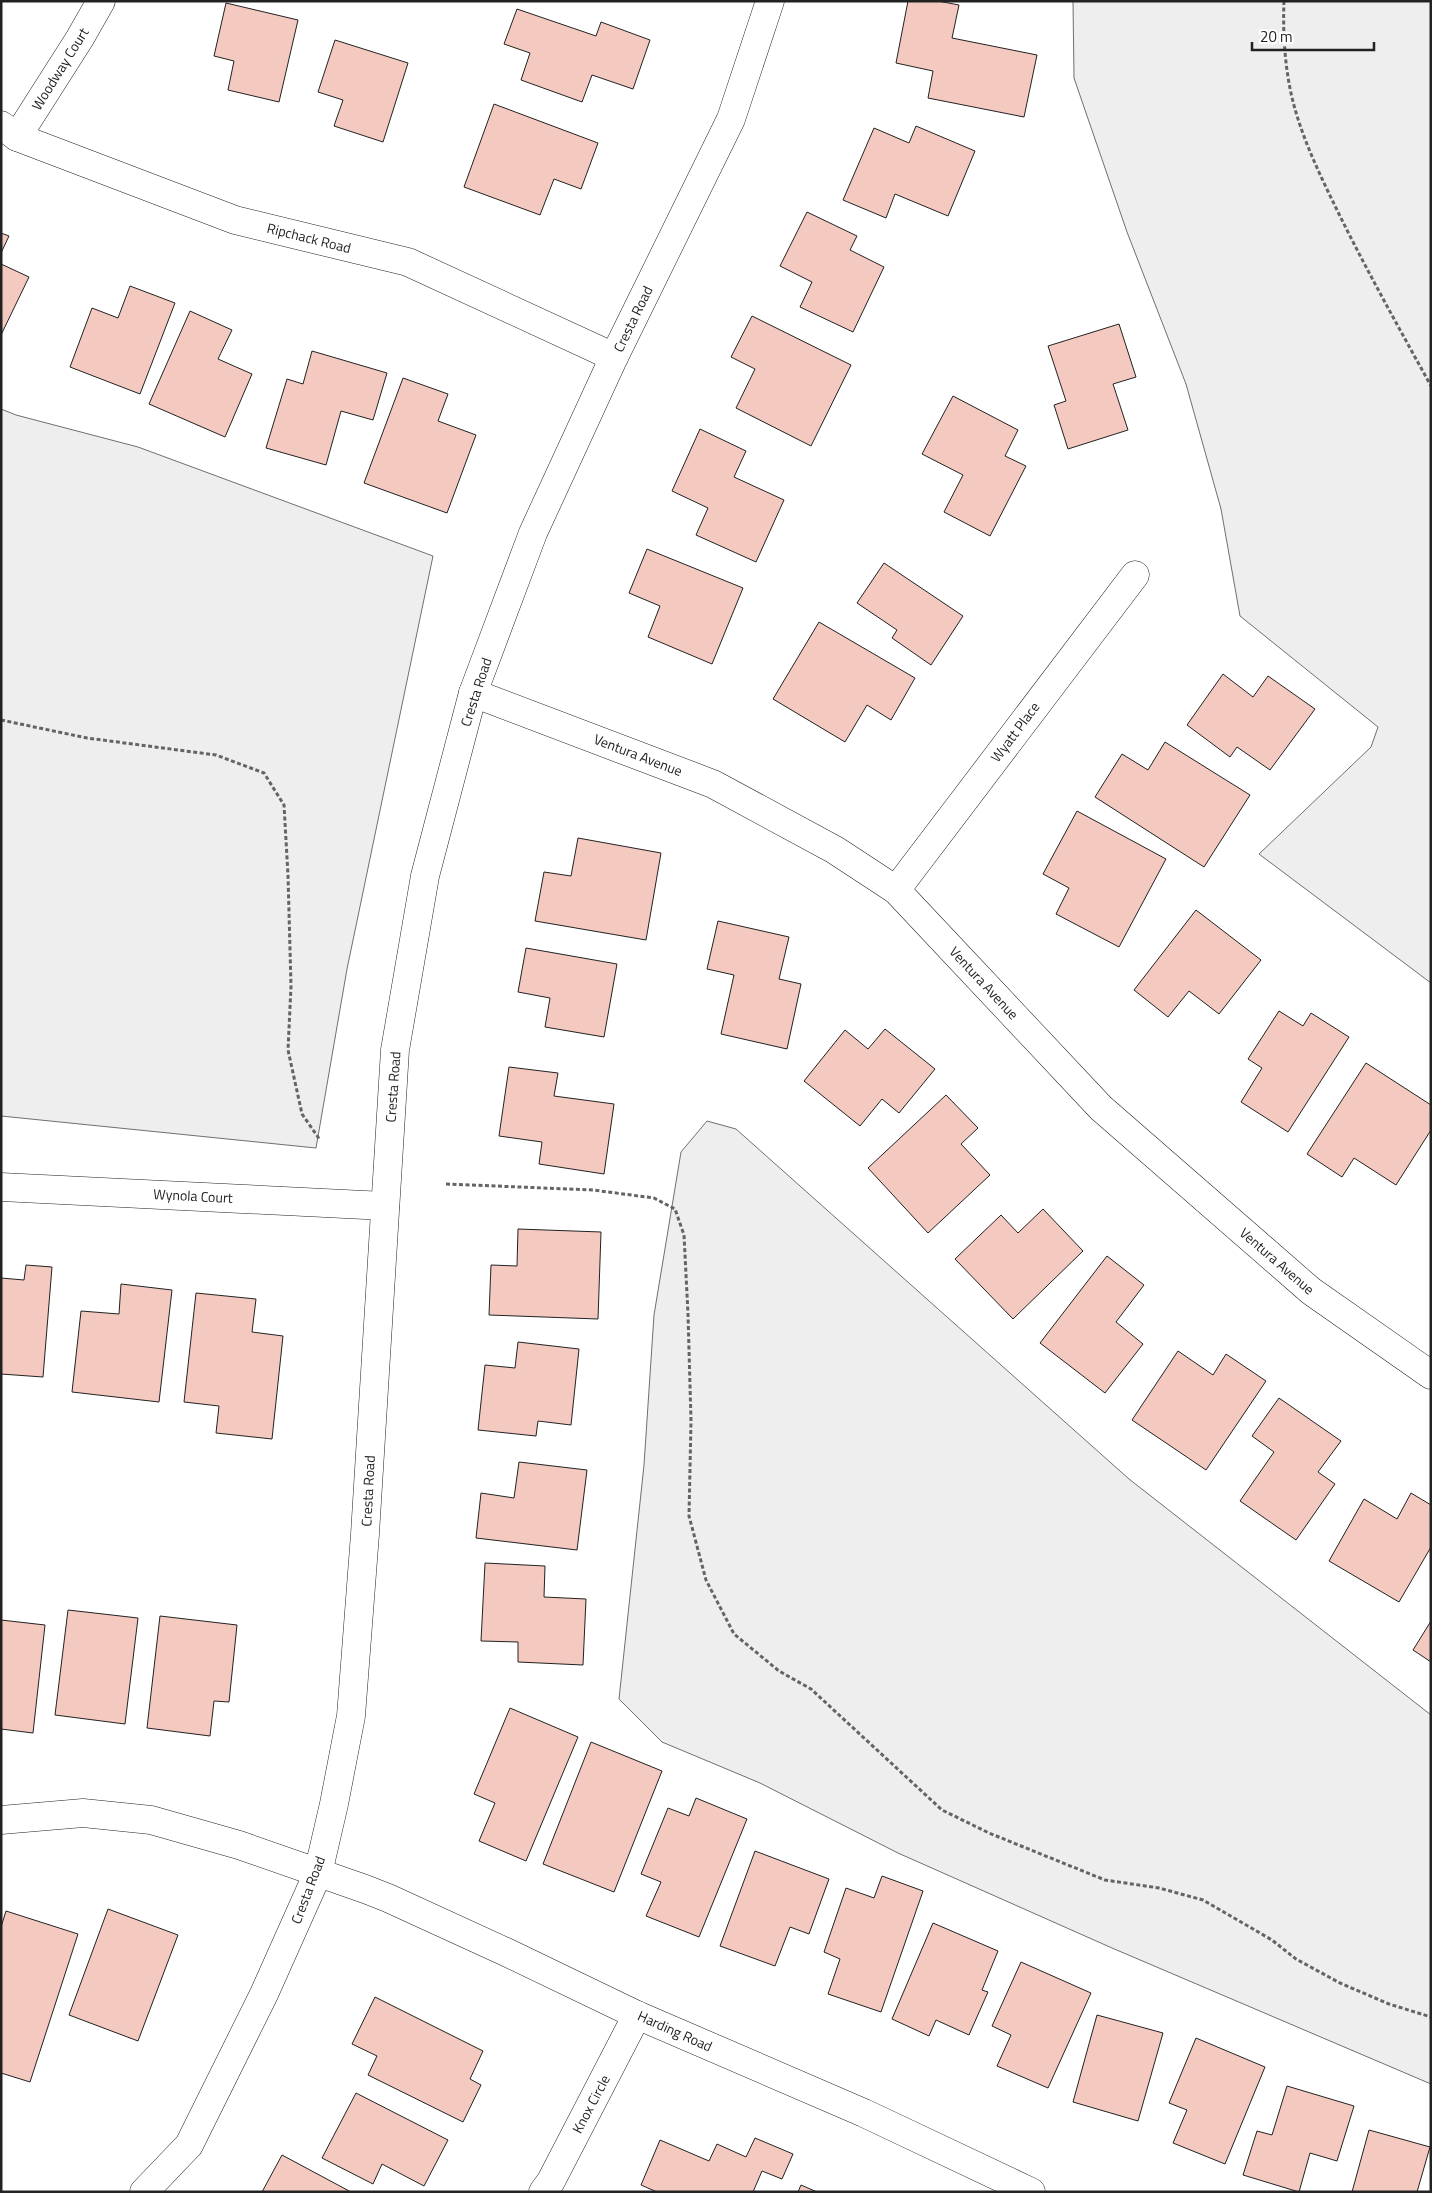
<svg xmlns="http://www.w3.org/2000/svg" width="1432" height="2193" viewBox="0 0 1432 2193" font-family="'Titillium Web',sans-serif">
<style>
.grass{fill:#eee;stroke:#6f6f6f}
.building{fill:#f3c9c0;stroke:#222}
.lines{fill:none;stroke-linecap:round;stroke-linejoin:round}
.street-casing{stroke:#222;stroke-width:29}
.secondary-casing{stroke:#222;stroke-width:29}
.path{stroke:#646464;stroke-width:3;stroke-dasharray:4 2.5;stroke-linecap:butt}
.street{stroke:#fff;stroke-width:28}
.secondary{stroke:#fff;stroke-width:28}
.labels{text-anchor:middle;stroke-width:4;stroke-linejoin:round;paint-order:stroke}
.street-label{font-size:14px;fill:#222;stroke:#fff}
</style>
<rect width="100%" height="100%" fill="#fff"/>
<!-- grass -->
<g class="grass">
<path d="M1073,1H1431V983L1259,854L1371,747L1378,727L1240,616L1221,509L1186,384L1127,232L1074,78Z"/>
<path d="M1,409L16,415L138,447L433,556L347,969L316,1148L1,1116Z"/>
<path d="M707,1121L736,1129L1129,1479L1431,1715V2084L1112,1948L898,1853L760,1783L662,1742L619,1699L644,1465L654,1315L681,1152Z"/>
</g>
<!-- building -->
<g class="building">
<path d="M908,1H938L959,5L952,38L1037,55L1024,117L928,98L933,71L896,63Z"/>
<path d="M226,3L298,20L279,102L228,90L234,61L214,56Z"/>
<path d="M517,9L596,36L601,22L650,40L633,89L592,75L582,102L521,80L530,53L504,44Z"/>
<path d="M335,40L408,63L383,142L334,126L343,100L318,92Z"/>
<path d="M494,104L598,143L581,189L554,179L540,215L464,187Z"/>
<path d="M916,126L975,151L948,216L895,194L886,218L843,200L874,128L909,143Z"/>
<path d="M807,212L857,236L850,250L884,267L853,332L800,307L812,282L780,266Z"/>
<path d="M1,233L9,236L1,253Z"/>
<path d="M1,264L29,277L1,335Z"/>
<path d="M130,286L175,303L140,394L70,367L92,308L118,318Z"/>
<path d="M190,311L232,330L218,359L252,374L225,437L149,404Z"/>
<path d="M752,316L851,365L811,446L736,408L755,369L731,357Z"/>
<path d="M1119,324L1136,377L1113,384L1128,430L1068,449L1054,405L1066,401L1048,346Z"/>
<path d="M312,351L387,373L373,420L341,411L326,465L266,448L287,379L303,384Z"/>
<path d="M403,378L448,394L438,421L476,435L447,513L364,483Z"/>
<path d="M953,396L1018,430L1005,456L1026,466L990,536L944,512L963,475L922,454Z"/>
<path d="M700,429L746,451L734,477L784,500L756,562L696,535L708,508L672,491Z"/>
<path d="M647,549L743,588L712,664L648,637L660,606L629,593Z"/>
<path d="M884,563L963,616L931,665L892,638L897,630L857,603Z"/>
<path d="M819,622L915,678L891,720L867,705L845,742L773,699Z"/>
<path d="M1223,674L1253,697L1268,676L1315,709L1270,770L1237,747L1230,757L1187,725Z"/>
<path d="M1165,742L1250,795L1204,867L1095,797L1122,754L1148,770Z"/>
<path d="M1077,811L1166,859L1119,947L1056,914L1069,888L1043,874Z"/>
<path d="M578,838L661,853L646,940L535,921L544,872L571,876Z"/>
<path d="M1196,910L1261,960L1219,1014L1189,991L1168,1017L1134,990Z"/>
<path d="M718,921L789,937L779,979L801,984L787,1049L721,1034L734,975L707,969Z"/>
<path d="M526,948L617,964L604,1037L545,1027L550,998L518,992Z"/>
<path d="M1279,1011L1303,1026L1311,1013L1349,1037L1288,1132L1241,1102L1262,1068L1248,1059Z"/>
<path d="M885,1029L935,1069L899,1113L882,1099L860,1126L804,1081L845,1030L868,1049Z"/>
<path d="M1366,1063L1431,1105V1130L1396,1185L1354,1158L1342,1177L1307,1154Z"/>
<path d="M509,1067L558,1073L554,1096L614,1104L604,1174L539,1164L542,1142L499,1136Z"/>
<path d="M946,1095L978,1128L961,1144L990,1175L928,1233L868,1168Z"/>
<path d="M1043,1209L1083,1251L1013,1319L955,1259L1001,1215L1018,1233Z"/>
<path d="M518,1229L601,1232L598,1319L489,1315L491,1265L517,1266Z"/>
<path d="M1107,1256L1144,1285L1116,1322L1143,1344L1105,1393L1040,1343Z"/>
<path d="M26,1265L52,1267L43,1377L1,1374V1278L24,1280Z"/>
<path d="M121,1284L172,1290L159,1402L72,1392L81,1311L119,1314Z"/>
<path d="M196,1293L256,1299L252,1332L283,1336L272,1439L216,1433L219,1406L184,1402Z"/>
<path d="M518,1342L579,1349L571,1425L538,1421L536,1436L478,1430L485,1365L515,1368Z"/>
<path d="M1178,1351L1213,1375L1226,1354L1266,1381L1206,1470L1132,1420Z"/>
<path d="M1279,1398L1341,1441L1318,1472L1335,1484L1296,1540L1240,1501L1274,1452L1252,1436Z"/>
<path d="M519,1462L587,1470L577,1550L476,1538L481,1493L514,1498Z"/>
<path d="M1411,1493L1431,1505V1547L1399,1602L1329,1561L1364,1499L1397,1519Z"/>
<path d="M485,1563L545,1566L544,1597L586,1599L583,1665L518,1662V1642L481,1641Z"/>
<path d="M68,1610L138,1618L125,1724L55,1715Z"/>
<path d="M160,1616L237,1625L229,1702L214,1701L210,1736L147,1728Z"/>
<path d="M1,1620L45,1625L33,1733L1,1729Z"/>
<path d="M1431,1621V1662L1413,1650Z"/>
<path d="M510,1708L578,1737L526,1861L479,1841L495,1803L474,1794Z"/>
<path d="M591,1742L662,1771L614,1892L543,1864Z"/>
<path d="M696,1798L747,1819L699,1937L646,1916L661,1882L641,1874L668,1808L689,1816Z"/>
<path d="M755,1851L829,1879L809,1934L790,1927L775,1966L720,1946Z"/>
<path d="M882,1876L923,1891L881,2012L828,1994L840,1959L824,1952L846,1888L874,1898Z"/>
<path d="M108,1909L178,1935L138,2041L69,2015Z"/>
<path d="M6,1911L78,1934L30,2082L1,2073V1927Z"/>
<path d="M933,1923L998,1951L982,1990L988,1992L969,2035L936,2020L929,2036L892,2019Z"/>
<path d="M1021,1962L1091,1993L1048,2088L997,2066L1011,2035L992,2026Z"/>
<path d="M375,1997L483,2051L470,2079L481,2085L463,2122L368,2075L377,2056L352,2044Z"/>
<path d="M1097,2015L1163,2033L1138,2121L1073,2102Z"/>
<path d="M1196,2038L1265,2067L1225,2164L1173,2143L1187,2110L1169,2103Z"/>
<path d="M1287,2086L1354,2106L1337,2161L1310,2153L1299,2192L1243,2175L1257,2131L1272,2135Z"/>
<path d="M356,2093L448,2140L424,2186L382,2164L373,2184L322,2158Z"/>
<path d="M1369,2130L1430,2147L1417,2192H1352Z"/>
<path d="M755,2138L793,2154L782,2179L762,2171L753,2192H657L641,2185L660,2140L709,2161L717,2144L746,2157Z"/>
<path d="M282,2155L351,2192H262Z"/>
<path d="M801,2185L817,2192H798Z"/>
</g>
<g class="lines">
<!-- street casing -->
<g class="street-casing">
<g id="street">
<path d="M1,125L17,137L235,220L408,262L614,357"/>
<path d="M17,137L80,38L101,1"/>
<path d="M473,693L713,784L835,850L896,890L1101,1108L1311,1291L1431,1375"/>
<path d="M896,890L1135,575"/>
<path d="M1,1187L385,1206"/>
<path d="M1,1820L83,1813L151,1820L239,1845L365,1889L388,1898L506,1952L637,2015L864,2113L1031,2192"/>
<path d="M543,2192L551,2181L637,2015"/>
</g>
</g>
<!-- secondary casing -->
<g class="secondary-casing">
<path id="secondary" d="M144,2192L189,2145L264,1994L318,1873L334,1804L351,1716L365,1534L395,1050L425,876L473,693L533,533L614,357L731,119L770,1"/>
</g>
<!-- path -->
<g class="path">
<path d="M1284,1C1283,26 1284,52 1288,77C1295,124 1317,169 1338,212C1367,271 1399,328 1431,386"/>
<path d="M1,720L87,738L216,755L264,773L284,805L288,875L291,986L288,1050L302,1114L320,1140"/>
<path d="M446,1184L593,1190L654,1198L675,1209L684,1235L688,1314L691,1421L689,1516L706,1580L734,1634L779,1671L811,1689L942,1810L989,1833L1105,1880L1159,1888L1203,1900L1272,1940L1296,1959L1340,1983L1389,2004L1431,2017"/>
</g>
<!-- street -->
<use href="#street" class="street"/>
<!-- secondary -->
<use href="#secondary" class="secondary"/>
</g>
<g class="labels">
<!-- street labels -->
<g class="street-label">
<text transform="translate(60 69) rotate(-58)" y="5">Woodway Court</text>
<text transform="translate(309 238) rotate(14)" y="5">Ripchack Road</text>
<text transform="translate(633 319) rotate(-64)" y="5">Cresta Road</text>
<text transform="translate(476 692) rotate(-72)" y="5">Cresta Road</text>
<text transform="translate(1015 732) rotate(-53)" y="5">Wyatt Place</text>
<text transform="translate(638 755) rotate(21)" y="5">Ventura Avenue</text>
<text transform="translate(984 983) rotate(47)" y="5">Ventura Avenue</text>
<text transform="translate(393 1087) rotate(-86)" y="5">Cresta Road</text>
<text transform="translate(193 1196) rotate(3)" y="5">Wynola Court</text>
<text transform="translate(1277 1261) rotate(41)" y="5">Ventura Avenue</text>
<text transform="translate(368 1491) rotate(-87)" y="5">Cresta Road</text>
<text transform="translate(308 1890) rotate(-69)" y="5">Cresta Road</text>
<text transform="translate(675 2031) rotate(24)" y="5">Harding Road</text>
<text transform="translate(591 2104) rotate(-62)" y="5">Knox Circle</text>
</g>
</g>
<!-- border -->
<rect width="1432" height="2193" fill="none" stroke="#222222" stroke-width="5"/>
<!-- scale -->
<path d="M1252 42v8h122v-8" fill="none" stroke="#222222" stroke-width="2.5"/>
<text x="1260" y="42" font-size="15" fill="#222222" stroke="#ffffff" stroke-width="4" paint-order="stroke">20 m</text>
</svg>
